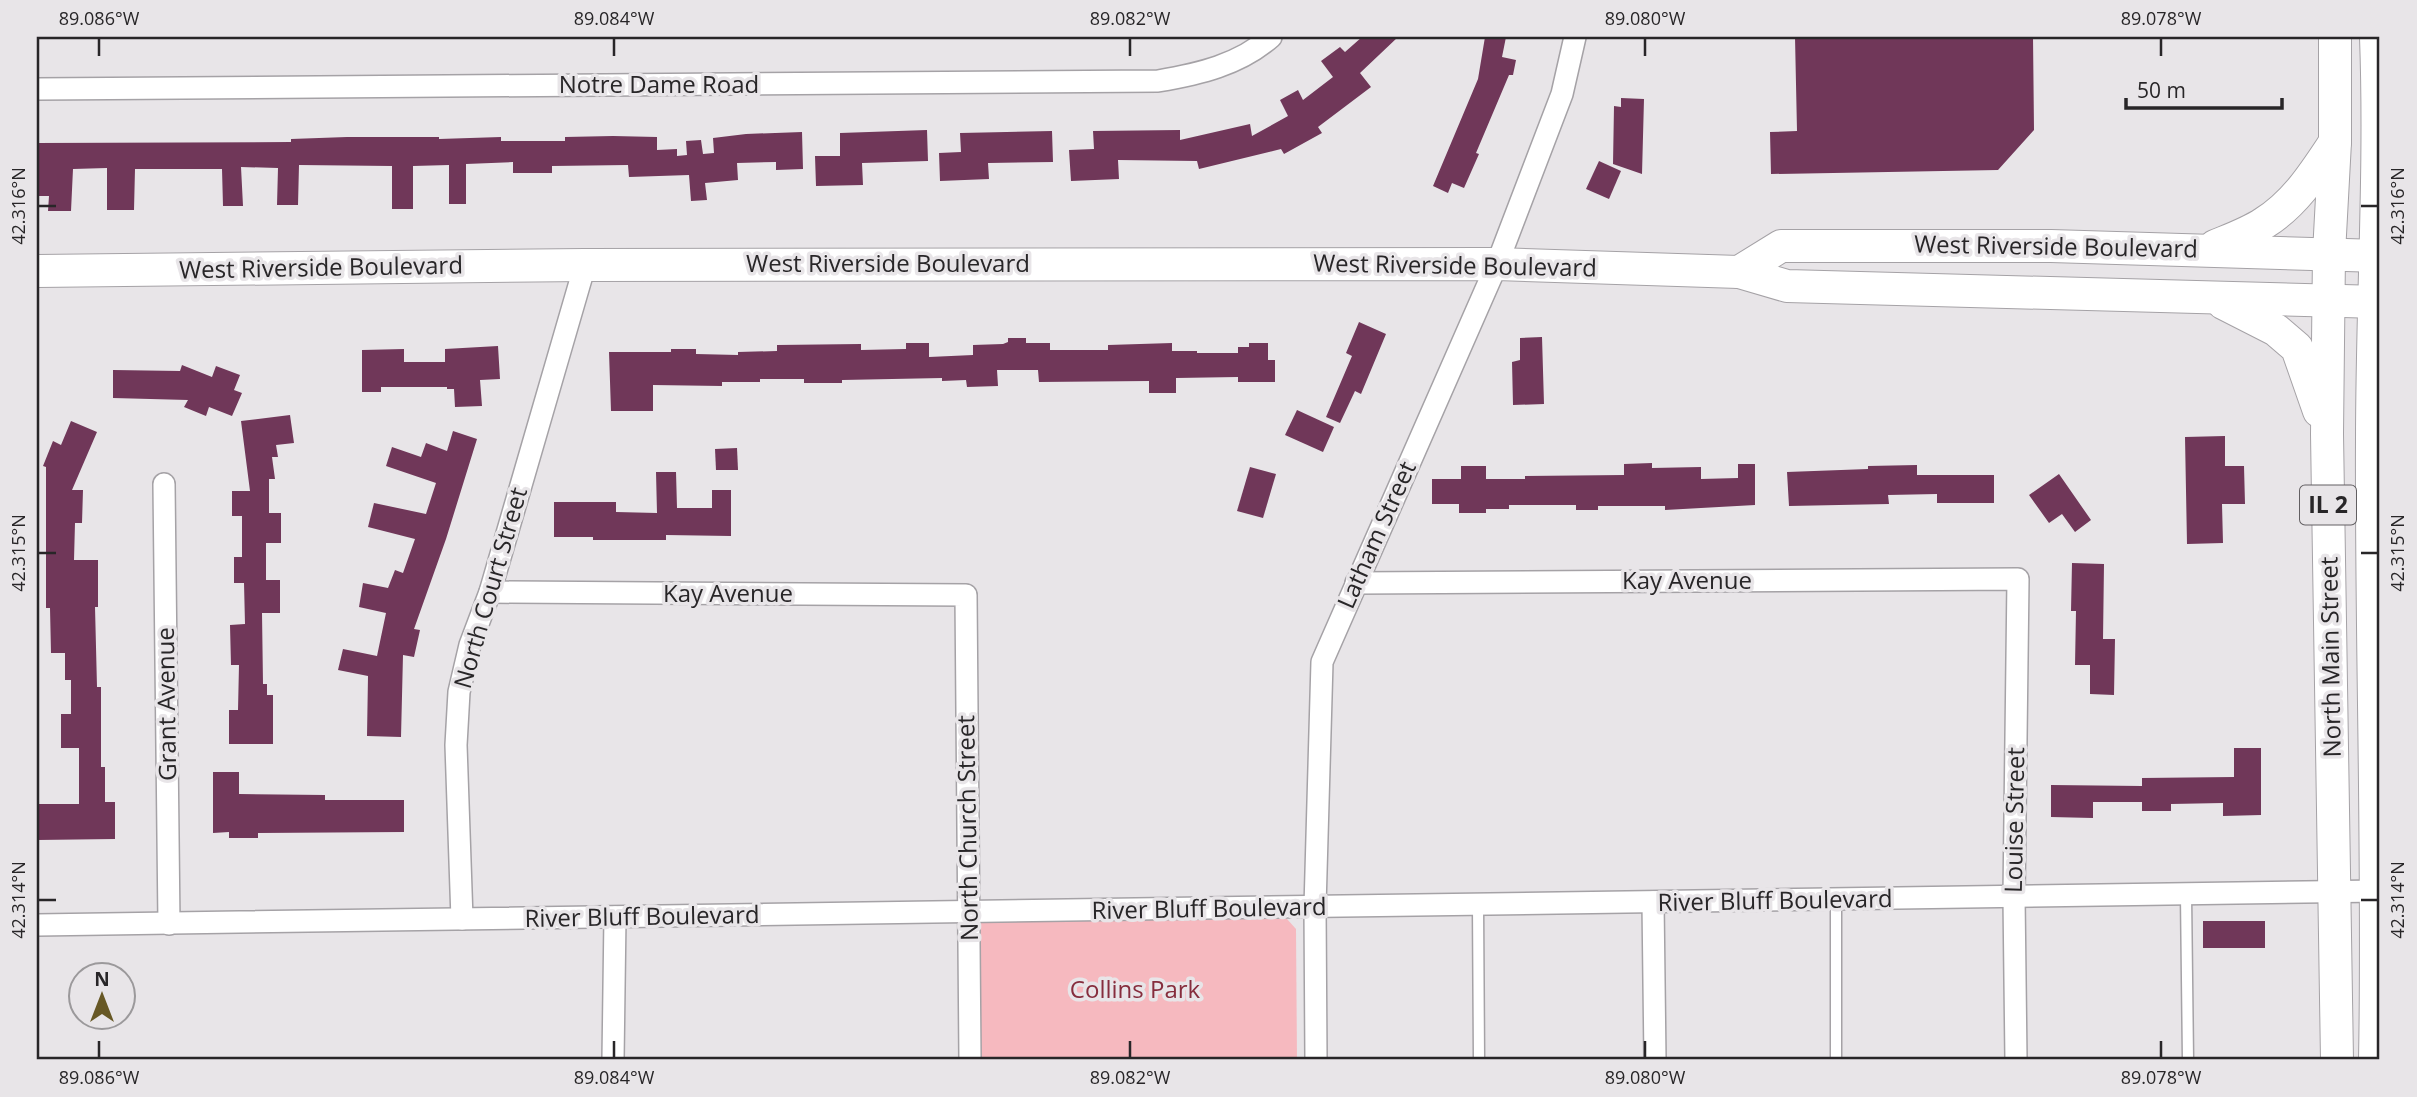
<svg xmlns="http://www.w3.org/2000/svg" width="2417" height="1097" viewBox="0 0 2417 1097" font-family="'Open Sans',sans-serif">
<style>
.green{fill:#f6b9bf}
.building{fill:#703759}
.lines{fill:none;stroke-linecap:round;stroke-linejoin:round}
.service-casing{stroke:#a5a2a6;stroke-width:13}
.minor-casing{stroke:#a5a2a6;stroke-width:24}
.primary-casing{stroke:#a5a2a6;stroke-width:34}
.service{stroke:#fff;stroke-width:10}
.minor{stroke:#fff;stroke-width:21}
.primary{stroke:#fff;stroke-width:32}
.ticks{fill:none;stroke:#282628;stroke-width:2.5}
.labels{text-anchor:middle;stroke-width:7;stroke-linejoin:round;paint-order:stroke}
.shield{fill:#e8e5e8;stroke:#625f62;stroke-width:2}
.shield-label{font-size:23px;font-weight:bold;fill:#282628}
.street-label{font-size:24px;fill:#282628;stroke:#e8e5e8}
.park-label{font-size:24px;fill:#862d3d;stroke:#e8e5e8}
.neatline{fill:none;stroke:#282628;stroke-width:2.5}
.ticks-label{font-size:18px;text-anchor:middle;fill:#282628}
</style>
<rect width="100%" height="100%" fill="#e8e5e8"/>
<!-- green -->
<path class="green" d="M1287,919L1296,929L1297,1060H974L978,924L986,921Z"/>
<!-- building -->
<g class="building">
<path d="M1362,37H1398L1360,73L1371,87L1318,127L1322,133L1284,154L1281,149L1199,169L1197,161L1118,160L1119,179L1071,181L1069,150L1094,149L1093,131L1180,130V140L1250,124L1252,136L1288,116L1280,100L1298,90L1303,100L1333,77L1321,61L1340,47L1345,52Z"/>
<path d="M1485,37H1506L1502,57L1516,60L1513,75H1509L1476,153L1479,154L1464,188L1452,183L1448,193L1433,186L1478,79Z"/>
<path d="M1795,37H2033L2034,130L1998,170L1771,174L1770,132L1797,131Z"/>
<path d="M1621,98L1644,99L1642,174L1613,164L1614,106L1621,107Z"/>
<path d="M927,130L928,161L862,163L863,185L816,186L815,156H840V133Z"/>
<path d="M1052,131L1053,162L988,163L989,179L940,181L939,153L961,152L960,133Z"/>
<path d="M802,132L803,169L776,170V162L737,163L738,180L705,183L707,200L691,201L689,175L629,177L628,165L552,166V173H513V162L466,164V204H449V165L413,166V209H392V166L299,165L298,205H277L278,168L241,167L243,206H223L222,169H135L134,210H107V168L73,169L71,211H48L49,196H37V143L291,142V139L347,137H439V139L501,137V141H565V137L613,136L657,137V150L677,149V156L687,155L686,141L701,140L703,154L714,153L713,138L746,134Z"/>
<path d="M1599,161L1621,171L1609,199L1586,189Z"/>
<path d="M1359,322L1386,334L1361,394L1355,391L1340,423L1326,417L1352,356L1346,353Z"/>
<path d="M1542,337L1544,404L1513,405L1512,362L1520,360V338Z"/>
<path d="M1008,338H1026V343H1050V350H1108V345L1172,343V351H1197V353H1238V347H1249V343H1268V360H1275V382H1238V377L1176,378V393H1149V381L1039,382L1038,370H997L998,386L967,387L966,380L942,381V378L842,380V383H804V379H760V382H722V386L653,385V411H611L609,352H671V349H696V354L738,355V352L777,351V345L861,344V350L906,349V343H929V357L973,355V345L1003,344L1008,342Z"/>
<path d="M498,346L500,379L480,380L482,406L455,407L454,389H447V387H381V392H362V350L404,349V362H445V349Z"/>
<path d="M182,365L212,377L216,366L240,375L234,390L242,393L232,416L209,407L206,416L184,407L188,400L113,398V370L180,371Z"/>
<path d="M1297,410L1334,427L1323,452L1285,435Z"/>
<path d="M290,415L294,443L276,445L278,457H272L275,479H269V513H281V543H266V580H280V613H262L263,684H267V695H273V744H229V710H238L239,665H231L230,625L245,624L244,583H234V557H242V516H232V491H250L241,421Z"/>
<path d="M71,421L97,432L72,490H83L82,523H75L74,560H98V607H95L97,687H101V767H105V802H115V839L37,840V804H79V748H61V714H71V680H65V653H51L50,608H46V467L43,466L53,441L61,445Z"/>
<path d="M453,431L477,439L446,539L414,629L420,630L414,657L403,655L401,737L367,736L368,676L338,670L343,649L377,656L386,613L359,607L363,583L388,588L395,570L403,573L415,539L368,527L374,503L426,514L436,483L386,466L392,447L421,457L426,443L447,451Z"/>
<path d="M2225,436V466H2244L2245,504H2222L2223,543L2187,544L2185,437Z"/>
<path d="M737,448L738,470H716L715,449Z"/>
<path d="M1652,463V468L1701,467V479L1738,478V464H1755V505L1665,510V506H1598V510H1576V505H1509V509H1486V513H1459V504H1432V479H1461V466H1486V479H1525V476L1624,475V464Z"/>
<path d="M1917,465V475H1994V503H1937V494L1888,495L1889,504L1789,506L1787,472L1868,469V466Z"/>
<path d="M1250,467L1276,474L1263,518L1237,511Z"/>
<path d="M656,472H676L677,508H712V490H731V536L666,535V540H593V537H554V502H616V512L657,513Z"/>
<path d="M2059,474L2091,520L2075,532L2062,514L2049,523L2029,495Z"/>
<path d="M2072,563L2104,564L2103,639H2115L2114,695L2090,694V665H2075L2076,611H2071Z"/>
<path d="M2234,748H2261V815L2223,816V803L2171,804V811H2142V802H2093V818L2051,817V785L2142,786V778L2234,777Z"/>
<path d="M213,772H239V794L325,795V800H404V832L258,833V838H229V832L213,833Z"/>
<rect x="2203" y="921" width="62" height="27"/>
</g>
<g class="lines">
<!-- service casing -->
<g class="service-casing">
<g id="service">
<path d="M2186,895L2188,1060"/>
<path d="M1836,900V1060"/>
<path d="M1478,905L1479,1060"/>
</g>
</g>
<!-- minor casing -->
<g class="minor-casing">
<g id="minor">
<path d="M37,89L1158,81C1199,74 1239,65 1271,37"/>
<path d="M164,484L169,924"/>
<path d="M1356,583L2018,579L2014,897L2016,1060"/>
<path d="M490,592L966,595L970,1060"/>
<path d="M1653,902L1655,1060"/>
<path d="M462,919L456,745L459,692L470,645L490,592L585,265"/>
<path d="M37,925L2380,891"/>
<path d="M613,1060L615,917"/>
<path d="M1316,1060L1315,907L1322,662L1497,264L1562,94L1575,37"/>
</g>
</g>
<!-- primary casing -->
<g class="primary-casing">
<g id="primary">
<path d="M2335,37V142L2329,253L2327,434L2337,1060"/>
<path d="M2215,246C2232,239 2249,233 2264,223C2296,203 2315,172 2335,142"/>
<path d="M37,271L585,265L1497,264L1739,272L1787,286L2380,302"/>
<path d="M1739,272L1781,246H2051L2380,256"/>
<path d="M2223,303L2276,330L2297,348L2319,411"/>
<path d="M2375,1060C2379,853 2371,647 2372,440C2372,305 2381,171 2376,37"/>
</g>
</g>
<!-- service -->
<use href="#service" class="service"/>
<!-- minor -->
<use href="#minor" class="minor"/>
<!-- primary -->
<use href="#primary" class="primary"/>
</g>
<!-- ticks -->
<path class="ticks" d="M99,38V56M614,38V56M1130,38V56M1645,38V56M2161,38V56M38,206H56M2361,206H2378M38,553H56M2361,553H2378M38,900H56M2361,900H2378M99,1041V1058M614,1041V1058M1130,1041V1058M1645,1041V1058M2161,1041V1058"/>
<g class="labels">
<!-- shield labels -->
<rect class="shield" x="2300" y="485.5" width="56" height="39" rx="5"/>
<g class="shield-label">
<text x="2328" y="513">IL 2</text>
</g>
<!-- street labels -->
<g class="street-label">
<text x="659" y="93">Notre Dame Road</text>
<text transform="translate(2056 247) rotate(1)" y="8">West Riverside Boulevard</text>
<text x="888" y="272">West Riverside Boulevard</text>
<text transform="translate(1455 266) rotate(1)" y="8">West Riverside Boulevard</text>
<text transform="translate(321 268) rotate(-1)" y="8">West Riverside Boulevard</text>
<text transform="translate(1377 535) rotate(-66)" y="8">Latham Street</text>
<text x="1687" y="589">Kay Avenue</text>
<text transform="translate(491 588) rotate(-74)" y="8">North Court Street</text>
<text x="728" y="602">Kay Avenue</text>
<text transform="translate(2331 657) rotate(-91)" y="8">North Main Street</text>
<text transform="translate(167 704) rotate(-91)" y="8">Grant Avenue</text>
<text transform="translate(2015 820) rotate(-89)" y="8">Louise Street</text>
<text transform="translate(968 828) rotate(-91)" y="8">North Church Street</text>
<text transform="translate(1775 901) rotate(-1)" y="8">River Bluff Boulevard</text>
<text transform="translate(1209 909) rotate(-1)" y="8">River Bluff Boulevard</text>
<text transform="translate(642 917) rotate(-1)" y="8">River Bluff Boulevard</text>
</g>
<!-- park labels -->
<g class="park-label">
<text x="1135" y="998">Collins Park</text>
</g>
</g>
<!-- border -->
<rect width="2417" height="1097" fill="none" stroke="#e8e5e8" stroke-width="77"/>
<!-- north arrow -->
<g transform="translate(102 996)"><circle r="33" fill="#e8e5e8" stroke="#9b999b" stroke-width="2"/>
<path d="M0-5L12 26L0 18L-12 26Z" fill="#675825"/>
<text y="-10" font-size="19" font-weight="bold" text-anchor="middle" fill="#282628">N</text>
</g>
<!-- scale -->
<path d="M2126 98v10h156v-10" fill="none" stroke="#282628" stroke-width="3.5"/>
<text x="2137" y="98" font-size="21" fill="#282628" stroke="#e8e5e8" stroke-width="5" paint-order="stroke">50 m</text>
<rect x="38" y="38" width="2340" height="1020" class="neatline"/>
<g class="ticks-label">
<text x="99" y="25">89.086°W</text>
<text x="614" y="25">89.084°W</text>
<text x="1130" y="25">89.082°W</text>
<text x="1645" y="25">89.080°W</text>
<text x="2161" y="25">89.078°W</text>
<text transform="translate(19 206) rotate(-90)" y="6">42.316°N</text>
<text transform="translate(2398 206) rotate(-90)" y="6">42.316°N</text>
<text transform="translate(19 553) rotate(-90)" y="6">42.315°N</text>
<text transform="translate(2398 553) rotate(-90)" y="6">42.315°N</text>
<text transform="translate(19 900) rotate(-90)" y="6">42.314°N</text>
<text transform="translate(2398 900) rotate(-90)" y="6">42.314°N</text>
<text x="99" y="1084">89.086°W</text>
<text x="614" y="1084">89.084°W</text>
<text x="1130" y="1084">89.082°W</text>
<text x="1645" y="1084">89.080°W</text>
<text x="2161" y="1084">89.078°W</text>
</g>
</svg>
